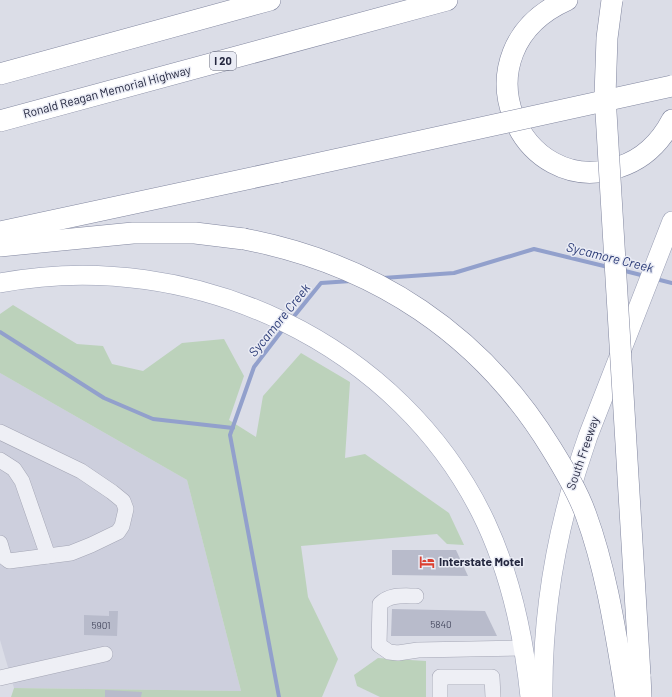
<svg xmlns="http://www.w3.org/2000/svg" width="672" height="697" viewBox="0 0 672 697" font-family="Barlow,sans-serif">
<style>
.built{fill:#cdcfdd}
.green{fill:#bcd2bb}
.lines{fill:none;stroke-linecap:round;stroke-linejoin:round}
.stream{stroke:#92a0cc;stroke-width:4}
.building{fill:#b8bbcb}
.minor-casing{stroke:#a4a6b5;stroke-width:16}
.major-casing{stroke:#999eb4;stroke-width:20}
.highway-casing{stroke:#81869f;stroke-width:22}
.minor{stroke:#eeeff5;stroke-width:15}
.major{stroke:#fff;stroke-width:19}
.highway{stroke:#fff;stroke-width:21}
.highway-bridge-casing{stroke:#81869f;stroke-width:22;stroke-linecap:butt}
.highway-bridge{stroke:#fff;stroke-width:21}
.labels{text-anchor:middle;stroke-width:3;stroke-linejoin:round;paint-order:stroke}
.number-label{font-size:10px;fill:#494c62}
.shield{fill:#eaecf5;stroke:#5f6276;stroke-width:1}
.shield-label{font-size:11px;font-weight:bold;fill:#24273f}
.street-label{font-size:12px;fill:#24273f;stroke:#eaecf5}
.poi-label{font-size:12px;font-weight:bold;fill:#24273f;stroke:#eaecf5;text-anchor:start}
.water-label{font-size:13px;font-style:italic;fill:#2a3a76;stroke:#eaecf5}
</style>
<rect width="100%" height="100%" fill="#dbdde7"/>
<!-- built -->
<path class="built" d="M0,373L187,480L241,691L14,688L0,640Z"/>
<!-- green -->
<g class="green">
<path d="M13,305L77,344L103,346L112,364L143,371L182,343L224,339L244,376L229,420L256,437L263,396L301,353L350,382L345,458L365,454L449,513L464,545L447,544L437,534L301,546L308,597L338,659L322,697H11L14,688L241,691L187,480L0,373V314Z"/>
<path d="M378,658L426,661V697H380L357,686L354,675Z"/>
</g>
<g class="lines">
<!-- stream -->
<g class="stream">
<path d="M621,270L645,276"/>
<path d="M383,278L454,273L534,249L608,267"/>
<path d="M656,279L672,283"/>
<path d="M291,320L321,283L351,281"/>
<path d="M0,332L104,398L153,419L233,428"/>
<path d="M279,697L230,435L254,367L284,328"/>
</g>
</g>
<!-- building -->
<g class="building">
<path d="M392,550H456L468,576L392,575Z"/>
<path d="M392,609L485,611L497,636H391Z"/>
<path d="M109,611H118L117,636L84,635V615L109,616Z"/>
<path d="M105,690L142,692L141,697H105Z"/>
</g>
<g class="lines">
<!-- minor casing -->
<g class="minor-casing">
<g id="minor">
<path d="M0,432L81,471L112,492L123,501L126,509L122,526L118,532L91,545L71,553L9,561L4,557L0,543"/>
<path d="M0,460L14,469L22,481L48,556"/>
<path d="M416,596C403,596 390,594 380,604L379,645L389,652L398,653L418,650L524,648"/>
<path d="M0,678L105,654"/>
<path d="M440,697V677H492L493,697"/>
</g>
</g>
<!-- major casing -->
<g class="major-casing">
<g id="major">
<path d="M0,283C192,246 402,343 486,523C511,577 524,638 530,697"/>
<path d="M543,697C542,607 558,521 588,436L672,221"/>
</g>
</g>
<!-- highway casing -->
<g class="highway-casing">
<g id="highway">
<path d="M567,0C453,51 520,202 619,167C644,159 660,143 672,120"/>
<path d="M0,74L270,0"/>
<path d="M0,121L447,0"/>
<path d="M0,232L279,172"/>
<path d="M0,246L133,233H195L244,239"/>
<path d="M640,675L641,697"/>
<path d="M623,677L626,697"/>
</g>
</g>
<!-- minor -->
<use href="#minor" class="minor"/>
<!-- major -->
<use href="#major" class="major"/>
<!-- highway -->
<use href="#highway" class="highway"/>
<!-- highway-bridge casing -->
<g class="highway-bridge-casing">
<g id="highway-bridge">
<path d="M612,0L607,38L605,96L640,675"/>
<path d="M279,172L672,86"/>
<path d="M244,239C375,264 481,334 551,448C564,469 578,492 586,515C605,567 614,623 623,677"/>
</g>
</g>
<!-- highway-bridge -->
<use href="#highway-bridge" class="highway-bridge"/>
</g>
<!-- icons -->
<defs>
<g id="hotel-bare" transform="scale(1.2)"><path d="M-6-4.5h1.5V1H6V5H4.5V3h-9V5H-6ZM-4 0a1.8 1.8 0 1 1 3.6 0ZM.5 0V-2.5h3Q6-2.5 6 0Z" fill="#db3f31" stroke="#eaecf5" stroke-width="2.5" paint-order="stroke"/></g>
</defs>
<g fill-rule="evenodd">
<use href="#hotel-bare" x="427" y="562"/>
</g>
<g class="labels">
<!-- number labels -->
<g class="number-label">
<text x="441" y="628">5840</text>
<text x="101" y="629">5901</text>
</g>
<!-- shield labels -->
<rect class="shield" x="210" y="52" width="26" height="18" rx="3"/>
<g class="shield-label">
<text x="223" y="65">I 20</text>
</g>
<!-- street labels -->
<g class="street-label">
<text transform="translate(107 92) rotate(-15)" y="4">Ronald Reagan Memorial Highway</text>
<text transform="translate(583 453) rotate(-71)" y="4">South Freeway</text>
</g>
<!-- poi labels -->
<g class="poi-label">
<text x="439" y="566">Interstate Motel</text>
</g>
<!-- water labels -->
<g class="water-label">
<text transform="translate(610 257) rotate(14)" y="5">Sycamore Creek</text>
<text transform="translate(279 320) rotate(-51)" y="5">Sycamore Creek</text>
</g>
</g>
</svg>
